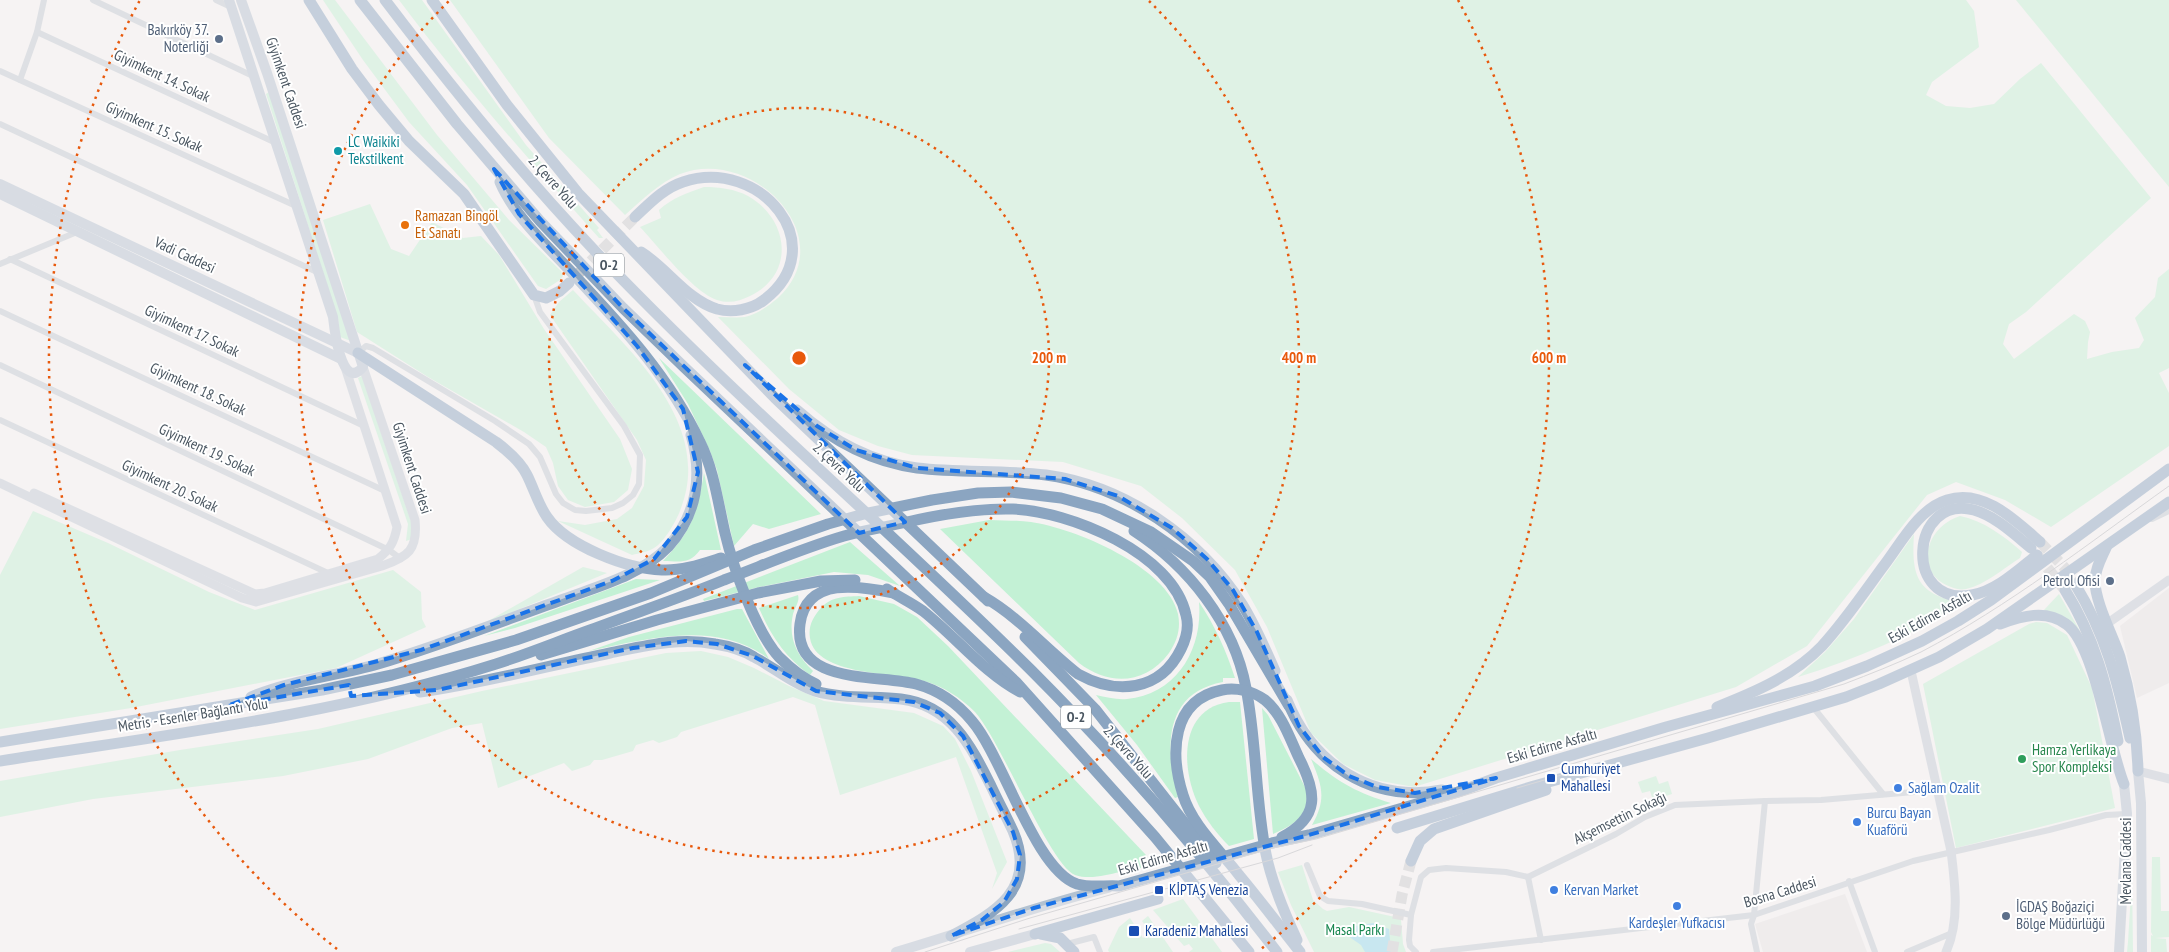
<svg xmlns="http://www.w3.org/2000/svg" width="2169" height="952" viewBox="0 0 2169 952" font-family="'PT Sans Narrow',sans-serif">
<style>
.education{fill:#e6e4e5}
.green{fill:#c3f1d5}
.water{fill:#90daee}
.lines{fill:none;stroke-linecap:round;stroke-linejoin:round}
.highway-tunnel{stroke:#caccce;stroke-width:11;stroke-dasharray:11 5.5;stroke-linecap:butt}
.street{stroke:#c1cad2;stroke-width:6}
.secondary{stroke:#c1cbd6;stroke-width:9}
.primary{stroke:#b3c2d1;stroke-width:10}
.highway{stroke:#8ba5c1;stroke-width:11}
.tram{stroke:#b5b8bd;stroke-width:1}
.marked{fill:none;stroke:#1a73e8;stroke-width:4;stroke-dasharray:10 6;stroke-linejoin:round}
.ring{fill:none;stroke:#e8590c;stroke-width:2.5;stroke-dasharray:2.5 5}
.service-dot{fill:#5c6f8a;stroke:#fff;stroke-width:2}
.culture-dot{fill:#0f9aa8;stroke:#fff;stroke-width:2}
.food-dot{fill:#e8710a;stroke:#fff;stroke-width:2}
.leisure-dot{fill:#2e9e5b;stroke:#fff;stroke-width:2}
.transit-dot{fill:#1a4fb4;stroke:#fff;stroke-width:2}
.shop-dot{fill:#3f7fe0;stroke:#fff;stroke-width:2}
.labels{text-anchor:middle;stroke-width:4;stroke-linejoin:round;paint-order:stroke}
.shield{fill:#fff;stroke:#808990;stroke-width:1}
.shield-label{font-size:14px;font-weight:bold;fill:#4a5661}
.service-label{font-size:15px;fill:#4e5e75;stroke:#fff;text-anchor:end}
.street-label{font-size:15px;fill:#4a5661;stroke:#fff}
.culture-label{font-size:15px;fill:#0d838f;stroke:#fff;text-anchor:start}
.food-label{font-size:15px;fill:#c56008;stroke:#fff;text-anchor:start}
.leisure-label{font-size:15px;fill:#27864d;stroke:#fff;text-anchor:start}
.transit-label{font-size:15px;fill:#164399;stroke:#fff;text-anchor:start}
.shop-label{font-size:15px;fill:#366cbe;stroke:#fff;text-anchor:start}
.park-label{font-size:15px;fill:#17864f;stroke:#fff}
.centre{fill:#e8590c;stroke:#fff;stroke-width:2.5}
.ring-label{font-size:15px;text-anchor:middle;font-weight:bold;fill:#e8590c;stroke:#fff;stroke-width:4;stroke-linejoin:round;paint-order:stroke}
</style>
<rect width="100%" height="100%" fill="#f5f3f3"/>
<!-- education -->
<g class="education">
<path d="M2169,588V683L2137,698L2120,626Z"/>
<path d="M1845,894L1867,952H1763L1755,924Z"/>
</g>
<!-- green -->
<g class="green">
<path d="M323,0H335L437,135L509,220L561,271L563,276L560,280L546,289L538,286L467,185L409,122L363,60Z"/>
<path d="M399,0H422L526,145L599,228L597,230L603,238H599C530,161 461,83 399,0Z"/>
<path d="M450,0H1966L1974,11L1979,47L1932,82L1926,95L1946,106L1970,108L1994,104L2020,79L2041,63L2151,198L2026,312L2009,324L2003,344L2014,359L2074,314L2085,321L2090,332L2088,342L2087,359L2112,352L2139,348L2144,340L2135,318L2155,297L2158,278L2169,269V368L2159,373L2169,393V446L2051,527L2005,500L1956,482L1927,495L1807,646L1736,687L1414,787L1375,780L1343,764L1311,733L1267,627L1235,570L1182,518L1141,486L1063,462L912,455L878,446L839,430L789,389L718,317C727,317 737,318 745,317C758,314 768,306 778,298C843,237 752,146 680,174C659,183 642,200 625,215L549,138Z"/>
<path d="M2016,0H2169V187Z"/>
<path d="M269,92L351,341L340,337L338,319L266,94Z"/>
<path d="M704,187C719,187 735,189 748,196C789,219 796,274 750,296C740,301 729,304 717,300C693,292 658,246 640,227L661,218L659,210C672,198 687,193 704,187Z"/>
<path d="M370,204L391,249L409,256L432,222L463,238L481,236L499,255L544,329L620,439L632,469L628,490L614,502L585,507L568,500L558,486L553,463L546,447L524,432L428,377L357,332L323,220Z"/>
<path d="M573,290C626,347 714,421 681,508C678,518 664,543 654,548C648,552 639,553 632,555L558,521L585,525L617,519L632,508L644,486L646,460L637,440L550,315L559,302Z"/>
<path d="M659,358L821,514L769,529L753,524L734,546L717,470L710,451L688,404Z"/>
<path d="M362,376L412,524V539L406,541L408,524L358,378Z"/>
<path d="M704,473L721,550H700C689,565 679,561 663,561C692,531 697,513 704,473Z"/>
<path d="M33,511L108,543L209,592L255,610L393,570L421,592L422,619L426,627L336,668L131,708L0,729V575Z"/>
<path d="M1960,516C1984,521 2004,536 2022,552L2020,558C2004,568 1985,585 1966,589C1961,590 1956,589 1951,587C1913,573 1925,527 1960,516Z"/>
<path d="M989,520C1003,521 1018,520 1031,522C1074,528 1168,567 1178,614C1181,629 1177,641 1169,653C1145,685 1109,686 1079,663L940,529Z"/>
<path d="M1914,534C1911,578 1918,595 1964,603C1912,635 1857,659 1798,677L1825,652L1854,619Z"/>
<path d="M850,542L900,586L868,575L834,572L759,587L704,601L703,599Z"/>
<path d="M583,567L607,573L483,624Z"/>
<path d="M636,579L660,580L515,628L484,636Z"/>
<path d="M2059,594L2080,631L2044,610Z"/>
<path d="M798,595C800,601 795,607 793,614C788,637 796,655 813,671L810,675C785,657 771,636 759,608Z"/>
<path d="M859,596L894,604L917,617L948,646L1146,855L1148,859L1146,865L1125,876L1120,872C1106,875 1090,880 1075,875C1050,865 1001,741 975,712C961,698 943,686 924,681C894,672 816,676 810,638C808,626 813,617 821,608C832,596 844,597 859,596Z"/>
<path d="M1199,602C1215,626 1226,650 1235,678H1223V682C1163,693 1165,749 1178,797L1175,798L1137,745L1096,695C1106,697 1117,700 1127,699C1177,694 1203,649 1199,602Z"/>
<path d="M737,609H742L769,659C717,619 647,639 589,651L629,637Z"/>
<path d="M2036,622L2047,623L2067,635L2092,688L2115,808L1956,848L1923,684L2029,624Z"/>
<path d="M701,651L728,657L754,668L789,686L824,701L914,713L943,726L955,739L971,771L1007,862L992,889L997,873L956,757L840,795L815,705L793,697L681,732L677,737L659,743L653,740L636,745L633,751L602,760H594L590,765L572,771L564,763L498,788L482,723L452,728L368,759L283,776L93,799L0,817V781L180,750L318,729L482,691L666,653Z"/>
<path d="M1229,702H1240L1254,839L1229,846C1217,834 1207,821 1199,806C1181,770 1178,709 1229,702Z"/>
<path d="M1262,708L1268,715L1307,791C1308,817 1295,824 1273,834Z"/>
<path d="M1311,759C1338,782 1357,793 1391,803L1312,825C1327,799 1322,785 1311,759Z"/>
<path d="M1656,776L1659,784L1668,781L1672,794L1653,800L1650,791L1642,793L1638,782Z"/>
<path d="M2152,857H2160L2161,911H2169V937L2155,938L2166,939L2167,952H2151V935L2153,936L2151,932Z"/>
<path d="M1302,865L1313,900L1323,909L1327,911L1349,907L1395,917L1401,920L1403,944L1406,952H1314L1291,905L1278,872Z"/>
<path d="M2132,877L2133,952H2127L2128,942Z"/>
<path d="M1183,899L1222,952H1189L1193,949L1189,944L1184,946L1153,910Z"/>
<path d="M1148,916L1173,952H1109L1108,950L1119,927L1130,918L1143,938L1151,933L1142,921Z"/>
<path d="M1045,943L1051,944L1060,952H1008Z"/>
</g>
<!-- water -->
<path class="water" d="M1373,923L1389,929L1391,952H1365L1361,945L1348,936L1347,933L1350,927Z"/>
<g class="lines">
<!-- highway-tunnel -->
<g class="highway-tunnel">
<path d="M579,273L635,217"/>
<path d="M2040,542L2064,567L2075,584"/>
<path d="M2037,555L2065,590"/>
<path d="M1392,952L1402,895L1411,861"/>
</g>
<!-- street -->
<g class="street">
<path d="M93,0L255,77"/>
<path d="M216,0L231,7"/>
<path d="M37,32L276,143"/>
<path d="M0,71L296,206"/>
<path d="M20,80L37,32L44,0"/>
<path d="M0,124L317,272"/>
<path d="M10,259L362,425"/>
<path d="M0,264L77,232"/>
<path d="M0,311L385,491"/>
<path d="M358,353L366,346L373,348L495,421L529,444L540,457L556,494L563,503L575,510L586,511L612,508L623,503L633,495L639,484L640,455L624,426L540,312L534,295"/>
<path d="M0,365L389,550L401,559"/>
<path d="M0,420L330,574"/>
<path d="M2152,519L2169,511"/>
<path d="M1813,707L1883,794"/>
<path d="M1307,865L1320,896L1328,901L1362,904L1411,915"/>
<path d="M1528,877L1541,940"/>
<path d="M1849,881L1875,952"/>
<path d="M1067,944L1094,937L1100,952"/>
<path d="M1416,952L1410,946L1409,940L1411,915L1421,877L1429,870L1446,868L1506,872L1528,877L1616,834L1645,817L1675,805L1765,801L1821,800L1937,790"/>
<path d="M1433,952L1754,915L1913,861L2049,830L2106,815L2127,814"/>
<path d="M1757,952L1751,924L1754,915L1765,801"/>
<path d="M1907,952L1952,933"/>
</g>
<!-- secondary -->
<g class="secondary">
<path d="M0,483L242,598L256,602L382,566C408,557 418,550 415,520L363,367"/>
<path d="M34,493L255,594L265,593L378,559C390,549 394,543 397,527L345,367"/>
<path d="M2108,623L2169,580"/>
<path d="M1911,671L1951,851C1955,883 1960,922 1946,952"/>
<path d="M2138,771L2169,779"/>
</g>
<!-- primary -->
<g class="primary">
<path d="M229,0L333,317C334,326 341,393 363,367L267,73L241,0"/>
<path d="M0,184L358,353"/>
<path d="M0,194L341,359"/>
<path d="M2138,771L2141,803L2142,952"/>
<path d="M896,952C967,931 1036,906 1108,888"/>
<path d="M970,952L1035,934"/>
<path d="M2119,952L2127,814L2124,784"/>
</g>
<!-- highway -->
<g class="highway">
<path d="M309,0L352,69L379,105L409,141L464,194L534,295L546,298L560,291L569,283"/>
<path d="M360,0L457,124L540,221L623,308L684,367L1016,682L1155,837L1249,952"/>
<path d="M385,0C451,87 520,172 595,251C734,397 888,528 1031,670C1119,758 1201,853 1277,952"/>
<path d="M432,0L507,105L578,193L775,398L988,601"/>
<path d="M500,182C516,219 549,247 575,276C623,327 670,378 700,442C714,470 718,503 725,533C733,567 756,632 779,657C790,668 802,678 816,684"/>
<path d="M635,217C649,204 664,188 683,182C760,156 835,246 764,300C751,310 732,313 717,309C687,300 667,268 641,252"/>
<path d="M358,353L496,442C508,451 520,461 527,475C534,489 538,504 547,517C567,546 627,569 662,570C682,571 702,564 721,558"/>
<path d="M797,410C831,440 871,462 917,468C960,473 1003,470 1046,475C1125,486 1199,537 1242,604C1255,625 1265,648 1275,671"/>
<path d="M1134,531C1188,566 1234,623 1246,688C1257,743 1255,799 1266,854C1272,884 1284,912 1297,940"/>
<path d="M2031,548C2014,534 1995,516 1974,510C1910,493 1902,608 1972,595C1996,591 2018,570 2037,555"/>
<path d="M2106,548C2101,559 2095,569 2095,581C2095,602 2113,636 2120,657C2131,695 2137,732 2138,771"/>
<path d="M2075,584C2106,635 2117,680 2130,738"/>
<path d="M887,589C899,597 912,603 923,611C956,637 983,672 1020,692"/>
<path d="M2065,590C2095,638 2107,686 2118,741"/>
<path d="M894,593C860,586 806,576 800,624C792,686 879,674 916,684C938,690 958,704 972,721C1003,757 1035,870 1077,884C1091,888 1105,885 1119,886L1272,843L1309,835L1458,792L1496,778L1666,727L1815,686L1867,666L1922,641L1958,621L1991,600L2169,469"/>
<path d="M2000,624C2022,616 2046,609 2066,624C2095,644 2109,748 2124,784"/>
<path d="M1025,637L1095,709L1216,863"/>
<path d="M541,655L657,620L758,593L821,581L855,580"/>
<path d="M420,692C484,683 547,666 610,653C645,646 679,637 715,644C728,646 743,650 754,657C775,668 793,684 815,691C842,699 874,696 901,699C951,705 971,746 991,786C998,801 1006,816 1013,831C1038,889 995,913 951,936"/>
<path d="M251,697C292,680 336,676 378,664C441,645 502,621 564,599C599,586 641,575 668,547C697,515 703,475 691,435"/>
<path d="M1287,700C1313,765 1372,803 1442,790"/>
<path d="M1717,707C1755,692 1793,676 1822,646C1844,622 1863,594 1882,568C1900,545 1918,509 1947,500C1983,488 2015,520 2040,542"/>
<path d="M0,742L322,690L392,675L516,640L651,593L754,550L828,524L864,514L932,500L978,493L1011,492L1061,498L1102,509L1151,532L1193,561L1210,577L1229,604L1289,706"/>
<path d="M0,761C166,735 335,715 496,664C528,654 559,641 590,630C635,613 680,598 724,580C764,565 803,548 844,536C865,530 886,527 907,522C942,514 978,508 1013,509C1069,511 1173,553 1186,615C1189,626 1186,639 1181,649C1160,692 1116,695 1078,674C1046,649 1019,617 984,597"/>
<path d="M1397,828L1534,786L1708,738L1846,697L1879,684L1939,657L1987,629L2169,502"/>
<path d="M1282,837C1320,817 1317,793 1299,758C1290,739 1282,714 1265,700C1253,691 1236,687 1222,690C1171,700 1170,754 1183,795C1192,825 1220,850 1239,875C1260,900 1280,927 1300,952"/>
<path d="M1411,861L1420,841L1434,829L1546,790"/>
<path d="M1035,934L1158,899"/>
<path d="M1041,934L1060,938L1074,952"/>
</g>
<!-- tram -->
<g class="tram">
<path d="M1517,788L1606,762"/>
<path d="M1019,929L1278,858L1312,845"/>
<path d="M925,952L1030,918L1273,848L1316,839L1844,684C1870,674 1896,664 1921,652C2009,606 2089,543 2169,486"/>
</g>
</g>
<!-- marked area -->
<path d="M0 0H2169V952H0ZM494,169L623,308L859,533L905,522L745,365L817,426L856,450L917,468L1065,479L1118,496L1172,528L1207,559L1233,590L1257,632L1299,726L1323,757L1349,776L1377,787L1415,793L1496,778L1309,835L1034,908L951,936L982,920L1004,902L1017,879L1020,855L1013,832L963,736L940,713L914,702L816,691L753,656L717,644L686,641L633,648L437,690L351,696L349,685L227,706L284,685L421,650L612,581L654,559L687,517L698,472L683,409L637,346L519,214Z" fill="#f5f3f3" fill-opacity=".55" fill-rule="evenodd"/>
<path class="marked" d="M494,169L623,308L859,533L905,522L745,365L817,426L856,450L917,468L1065,479L1118,496L1172,528L1207,559L1233,590L1257,632L1299,726L1323,757L1349,776L1377,787L1415,793L1496,778L1309,835L1034,908L951,936L982,920L1004,902L1017,879L1020,855L1013,832L963,736L940,713L914,702L816,691L753,656L717,644L686,641L633,648L437,690L351,696L349,685L227,706L284,685L421,650L612,581L654,559L687,517L698,472L683,409L637,346L519,214Z"/>
<!-- distance rings -->
<g class="ring">
<circle cx="799" cy="358" r="250"/>
<path d="M1149 1A500 500 0 1 1 449 1"/>
<path d="M337 949A750 750 0 0 1 140 0M1458 0A750 750 0 0 1 1261 949"/>
</g>
<!-- markers -->
<g class="service-dot">
<circle cx="219" cy="39" r="5"/>
<circle cx="2110" cy="581" r="5"/>
<circle cx="2006" cy="916" r="5"/>
</g>
<circle class="culture-dot" cx="338" cy="151" r="5"/>
<circle class="food-dot" cx="405" cy="225" r="5"/>
<circle class="leisure-dot" cx="2022" cy="759" r="5"/>
<g class="transit-dot">
<rect x="1546" y="773" width="10" height="10" rx="2.5"/>
<rect x="1154" y="885" width="10" height="10" rx="2.5"/>
<rect x="1128" y="925" width="12" height="12" rx="2.5"/>
</g>
<g class="shop-dot">
<circle cx="1898" cy="788" r="5"/>
<circle cx="1857" cy="822" r="5"/>
<circle cx="1554" cy="890" r="5"/>
<circle cx="1677" cy="906" r="5"/>
</g>
<g class="labels">
<!-- shield labels -->
<g class="shield">
<rect x="594" y="253.5" width="30" height="23" rx="4"/>
<rect x="1061" y="705.5" width="30" height="23" rx="4"/>
</g>
<g class="shield-label">
<text x="609" y="270">O-2</text>
<text x="1076" y="722">O-2</text>
</g>
<!-- service labels -->
<g class="service-label">
<text x="209" y="35">Bakırköy 37.<tspan x="209" dy="17">Noterliği</tspan></text>
<text x="2100" y="586">Petrol Ofisi</text>
<text x="2016" y="912" text-anchor="start">İGDAŞ Boğaziçi<tspan x="2016" dy="17">Bölge Müdürlüğü</tspan></text>
</g>
<!-- street labels -->
<g class="street-label">
<text transform="translate(162 76) rotate(25)" y="5">Giyimkent 14. Sokak</text>
<text transform="translate(286 83) rotate(71)" y="5">Giyimkent Caddesi</text>
<text transform="translate(154 127) rotate(24)" y="5">Giyimkent 15. Sokak</text>
<text transform="translate(553 182) rotate(48)" y="5">2. Çevre Yolu</text>
<text transform="translate(185 255) rotate(25)" y="5">Vadi Caddesi</text>
<text transform="translate(192 331) rotate(25)" y="5">Giyimkent 17. Sokak</text>
<text transform="translate(198 389) rotate(25)" y="5">Giyimkent 18. Sokak</text>
<text transform="translate(207 450) rotate(25)" y="5">Giyimkent 19. Sokak</text>
<text transform="translate(839 467) rotate(43)" y="5">2. Çevre Yolu</text>
<text transform="translate(412 468) rotate(72)" y="5">Giyimkent Caddesi</text>
<text transform="translate(170 486) rotate(25)" y="5">Giyimkent 20. Sokak</text>
<text transform="translate(1930 617) rotate(-29)" y="5">Eski Edirne Asfaltı</text>
<text transform="translate(193 715) rotate(-9)" y="5">Metris - Esenler Bağlantı Yolu</text>
<text transform="translate(1552 746) rotate(-16)" y="5">Eski Edirne Asfaltı</text>
<text transform="translate(1128 752) rotate(48)" y="5">2. Çevre Yolu</text>
<text transform="translate(1620 818) rotate(-26)" y="5">Akşemsettin Sokağı</text>
<text transform="translate(1163 858) rotate(-16)" y="5">Eski Edirne Asfaltı</text>
<text transform="translate(2126 861) rotate(-90)" y="5">Mevlana Caddesi</text>
<text transform="translate(1780 892) rotate(-17)" y="5">Bosna Caddesi</text>
</g>
<!-- culture labels -->
<g class="culture-label">
<text x="348" y="147">LC Waikiki<tspan x="348" dy="17">Tekstilkent</tspan></text>
</g>
<!-- food labels -->
<g class="food-label">
<text x="415" y="221">Ramazan Bingöl<tspan x="415" dy="17">Et Sanatı</tspan></text>
</g>
<!-- leisure labels -->
<g class="leisure-label">
<text x="2032" y="755">Hamza Yerlikaya<tspan x="2032" dy="17">Spor Kompleksi</tspan></text>
</g>
<!-- transit labels -->
<g class="transit-label">
<text x="1561" y="774">Cumhuriyet<tspan x="1561" dy="17">Mahallesi</tspan></text>
<text x="1169" y="895">KİPTAŞ Venezia</text>
<text x="1145" y="936">Karadeniz Mahallesi</text>
</g>
<!-- shop labels -->
<g class="shop-label">
<text x="1908" y="793">Sağlam Ozalit</text>
<text x="1867" y="818">Burcu Bayan<tspan x="1867" dy="17">Kuaförü</tspan></text>
<text x="1564" y="895">Kervan Market</text>
<text x="1677" y="928" text-anchor="middle">Kardeşler Yufkacısı</text>
</g>
<!-- park labels -->
<g class="park-label">
<text x="1355" y="935">Masal Parkı</text>
</g>
</g>
<circle cx="799" cy="358" r="8" class="centre"/>
<g class="ring-label">
<text x="1049" y="363">200 m</text>
<text x="1299" y="363">400 m</text>
<text x="1549" y="363">600 m</text>
</g>
</svg>
